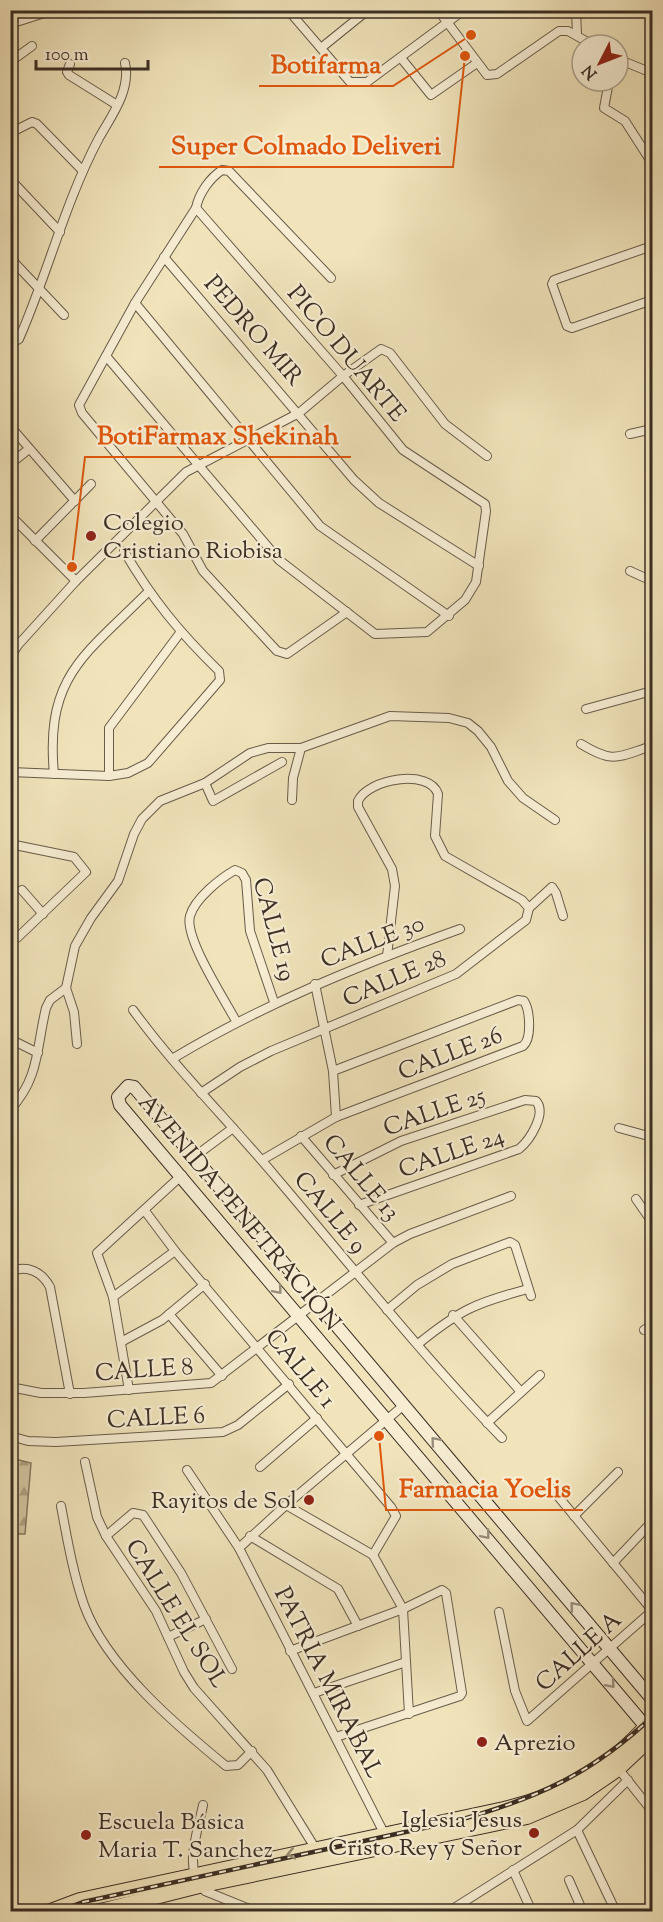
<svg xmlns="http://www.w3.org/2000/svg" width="663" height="1922" viewBox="0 0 663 1922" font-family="'Sorts Mill Goudy',serif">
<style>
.forest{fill:url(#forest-firs);stroke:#867a62;stroke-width:1.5}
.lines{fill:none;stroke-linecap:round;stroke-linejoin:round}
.street-casing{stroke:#685c4a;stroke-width:10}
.secondary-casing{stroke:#3b2e24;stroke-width:14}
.primary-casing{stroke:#3b2e24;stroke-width:16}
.street{stroke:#f6edd3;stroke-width:8}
.secondary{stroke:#f6edd3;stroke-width:12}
.primary{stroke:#f1e4bb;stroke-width:14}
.rail-casing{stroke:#3b2e24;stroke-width:4.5}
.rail{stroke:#f6edd3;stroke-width:2;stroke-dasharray:7;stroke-linecap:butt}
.oneway{stroke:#988e7c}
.oneway2{stroke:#968970}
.poi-dot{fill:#8f2418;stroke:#f6edd3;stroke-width:2}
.labels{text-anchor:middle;stroke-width:4.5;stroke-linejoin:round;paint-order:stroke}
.street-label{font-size:24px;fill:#3b2e24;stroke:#f6edd3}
.poi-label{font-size:24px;fill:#3b2e24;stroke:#f6edd3;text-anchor:start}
.leader{fill:none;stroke:#df570d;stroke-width:2}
.callout-dot{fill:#df570d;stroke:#f6edd3;stroke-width:2}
.callout-label{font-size:26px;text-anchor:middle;font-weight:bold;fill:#df570d;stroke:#f6edd3;stroke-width:4.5;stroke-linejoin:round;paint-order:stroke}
</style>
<defs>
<pattern id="forest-firs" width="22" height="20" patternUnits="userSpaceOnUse" patternTransform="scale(1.5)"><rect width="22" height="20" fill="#d2c5a1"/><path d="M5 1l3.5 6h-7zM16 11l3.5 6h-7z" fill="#aca083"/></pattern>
</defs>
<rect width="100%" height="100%" fill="#f1e4bb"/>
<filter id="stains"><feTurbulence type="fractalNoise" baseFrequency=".00333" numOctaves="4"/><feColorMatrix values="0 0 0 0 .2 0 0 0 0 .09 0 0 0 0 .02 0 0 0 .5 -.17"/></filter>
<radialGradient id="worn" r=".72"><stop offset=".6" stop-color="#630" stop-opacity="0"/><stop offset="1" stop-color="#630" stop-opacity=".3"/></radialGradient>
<!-- forest -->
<path class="forest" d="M11,1458L31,1463L25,1534H11Z"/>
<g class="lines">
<!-- street casing -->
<g class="street-casing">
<g id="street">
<path d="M288,10L350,82H367L464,10"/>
<path d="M438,10L487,75L497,74L559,31H568L593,45"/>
<path d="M576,10L577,35"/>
<path d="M10,24L54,10"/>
<path d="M321,48L368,10"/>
<path d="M401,58L431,95L477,63"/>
<path d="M618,59L652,73"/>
<path d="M10,62L32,46"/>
<path d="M70,64L67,72L69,75L117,105"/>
<path d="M609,81L604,108L625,121L652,163"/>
<path d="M10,133L32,122L37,124L82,170"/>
<path d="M10,179L60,232"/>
<path d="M652,246L554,280L552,284L567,326L572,328L652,300"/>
<path d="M164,257L354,480L379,503L479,566"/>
<path d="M10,258L64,315"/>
<path d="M331,278L229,171L222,170C210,178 199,193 196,208L135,303L79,405L82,413L183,534L203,571L277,651L287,654L347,612"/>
<path d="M135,303L320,526L449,616"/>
<path d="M10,339L14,342L19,339C48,273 65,202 99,138C112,115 131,90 125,63"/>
<path d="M106,356L279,560L375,634L427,632L465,600L476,582L486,511L485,504L403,450L343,376L196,208"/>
<path d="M10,426L75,501"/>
<path d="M630,434L652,429"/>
<path d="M10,464L29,449"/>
<path d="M10,515L76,581"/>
<path d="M35,541L91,484"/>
<path d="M630,571L652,581"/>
<path d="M10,591V595"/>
<path d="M10,658L18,645L76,581L186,472L299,413L343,376L381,349L390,353L445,424L487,456"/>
<path d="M586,709L652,691"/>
<path d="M581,744C614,764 617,757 652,746"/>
<path d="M10,772L109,776L128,773L148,763L220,680L219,671C180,633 152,599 124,551"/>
<path d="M54,774C45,676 84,656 148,592"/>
<path d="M109,776V728L180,633"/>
<path d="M205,783L213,801L282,762"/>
<path d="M292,800L293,778L301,748"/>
<path d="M10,844L74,857L86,872L17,938L10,937"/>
<path d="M22,890L43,914"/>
<path d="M529,908L552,887L556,893L563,916"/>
<path d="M315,984L333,1071L336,1117"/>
<path d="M66,988L74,1012L77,1044"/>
<path d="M133,1010C176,1069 228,1120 275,1176C350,1264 422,1355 502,1438"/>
<path d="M236,1021C225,1000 184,938 190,916C195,898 221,878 235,870L242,873L246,880L250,931L274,1002"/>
<path d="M10,1039L38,1053"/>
<path d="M172,1059C263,1004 360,965 460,929"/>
<path d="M201,1093L240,1067L271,1051L456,974L526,920L529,908L522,900L445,856L435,836L438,794C429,768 368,779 358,801V807L392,869L395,886L387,956"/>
<path d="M10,1110C40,1077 36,1049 46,1008L50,1000L66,988L75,946L91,918L118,881L134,834L142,819L160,801L205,783L250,753L268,748H301L390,716L449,718L468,723L478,731L491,747L508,781L523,798L555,820"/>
<path d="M619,1128L652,1137"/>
<path d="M301,1136L393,1243"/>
<path d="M194,1157L233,1128"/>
<path d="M262,1160L336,1117L523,1046C532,1039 530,1010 524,1001L518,1000L333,1071"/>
<path d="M333,1175L401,1141L525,1100L536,1101C547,1113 530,1140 519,1149L359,1205"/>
<path d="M636,1199L652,1222"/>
<path d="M145,1211L175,1251L391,1507L396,1516L373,1555"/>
<path d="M10,1272C27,1264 42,1272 50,1287L70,1394"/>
<path d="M113,1297L175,1251"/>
<path d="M387,1310L417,1285L452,1264L510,1242L515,1245L531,1296"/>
<path d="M169,1314L222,1376"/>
<path d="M453,1315L521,1392"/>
<path d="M644,1330L652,1325"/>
<path d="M121,1342L162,1320L205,1284"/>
<path d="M418,1344C460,1310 475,1303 528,1289"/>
<path d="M10,1387L41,1393H84L211,1383L393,1243L410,1234L511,1196"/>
<path d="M129,1390L113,1297L97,1253L182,1175"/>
<path d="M487,1423L540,1375"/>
<path d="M10,1436L28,1441L56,1442L223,1432L238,1425L289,1384"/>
<path d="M85,1462L97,1517L106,1536L156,1611L184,1672L194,1688L267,1770L317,1851"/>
<path d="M260,1467L317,1418"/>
<path d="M187,1470L239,1548L385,1835"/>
<path d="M552,1489L652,1610"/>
<path d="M286,1505L373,1555L403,1609L409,1714"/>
<path d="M61,1506C67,1538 73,1573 84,1605C106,1666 177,1726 226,1766L238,1765L252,1751"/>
<path d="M574,1516L618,1472"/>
<path d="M106,1536L133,1513L143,1515L181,1573L232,1669"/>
<path d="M250,1536L338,1589L358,1626"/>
<path d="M239,1548L286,1505L404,1405"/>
<path d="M613,1563L647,1527"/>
<path d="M499,1612L515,1691L527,1721L652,1611"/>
<path d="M168,1637L206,1619"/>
<path d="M290,1651L403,1609L442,1590L446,1593L462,1693L460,1696L336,1737"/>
<path d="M314,1693L406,1662"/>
<path d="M617,1767L652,1811"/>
<path d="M203,1805C198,1831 182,1871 205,1891L257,1912"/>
<path d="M577,1830L616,1912"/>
<path d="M513,1870L532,1912"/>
<path d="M569,1880L583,1912"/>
<path d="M448,1912L577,1830L628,1780"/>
</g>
</g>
<!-- secondary casing -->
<g class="secondary-casing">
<path id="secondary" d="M652,1734L120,1105L118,1097L128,1086L134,1087L194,1157L652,1699"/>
</g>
<!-- primary casing -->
<g class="primary-casing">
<g id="primary">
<path d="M48,1912L80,1900L504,1809C570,1793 607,1770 652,1720"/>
<path d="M96,1912L199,1886L527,1817L583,1793L618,1769L652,1737"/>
</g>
</g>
<!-- street -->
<use href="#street" class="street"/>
<!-- secondary -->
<use href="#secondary" class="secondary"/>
<!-- primary -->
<use href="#primary" class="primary"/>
<!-- rail casing -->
<g class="rail-casing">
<path id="rail" d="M56,1912L83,1902L456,1821C537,1798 590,1775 652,1717"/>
</g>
<!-- rail -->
<use href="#rail" class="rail"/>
</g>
<!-- one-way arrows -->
<defs><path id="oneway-chevron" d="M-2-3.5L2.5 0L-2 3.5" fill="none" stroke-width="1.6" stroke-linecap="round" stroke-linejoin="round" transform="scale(1.5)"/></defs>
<g class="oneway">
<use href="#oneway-chevron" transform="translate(278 1290) rotate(50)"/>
<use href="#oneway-chevron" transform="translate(435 1441) rotate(-130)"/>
<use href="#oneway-chevron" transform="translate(486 1535) rotate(50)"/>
<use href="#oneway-chevron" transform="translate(574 1606) rotate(-130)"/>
<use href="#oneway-chevron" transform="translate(611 1684) rotate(49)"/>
</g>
<use class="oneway2" href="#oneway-chevron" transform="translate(291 1854) rotate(168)"/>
<!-- markers -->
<g class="poi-dot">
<circle cx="91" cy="536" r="6"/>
<circle cx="309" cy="1500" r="6"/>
<circle cx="482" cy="1742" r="6"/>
<circle cx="534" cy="1833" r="6"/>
<circle cx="86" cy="1835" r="6"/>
</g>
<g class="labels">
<!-- street labels -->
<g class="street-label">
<text transform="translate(254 330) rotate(49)" y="8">PEDRO MIR</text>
<text transform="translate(347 353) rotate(50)" y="8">PICO DUARTE</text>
<text transform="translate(275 929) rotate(75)" y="8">CALLE 19</text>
<text transform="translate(372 941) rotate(-21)" y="8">CALLE 30</text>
<text transform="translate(394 978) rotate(-23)" y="8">CALLE 28</text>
<text transform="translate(450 1053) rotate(-21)" y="8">CALLE 26</text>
<text transform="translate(434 1111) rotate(-19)" y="8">CALLE 25</text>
<text transform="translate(451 1152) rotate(-19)" y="8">CALLE 24</text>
<text transform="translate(362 1177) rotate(50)" y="8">CALLE 13</text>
<text transform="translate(240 1212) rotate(50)" y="8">AVENIDA PENETRACIÓN</text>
<text transform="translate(331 1212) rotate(50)" y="8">CALLE 9</text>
<text transform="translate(301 1368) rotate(50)" y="8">CALLE 1</text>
<text transform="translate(144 1369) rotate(-4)" y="8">CALLE 8</text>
<text transform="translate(156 1417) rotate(-3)" y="8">CALLE 6</text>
<text transform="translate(177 1613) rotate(58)" y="8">CALLE EL SOL</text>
<text transform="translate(578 1651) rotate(-42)" y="8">CALLE A</text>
<text transform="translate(329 1682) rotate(63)" y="8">PATRIA MIRABAL</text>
</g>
<!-- poi labels -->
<g class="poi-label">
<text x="103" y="530">Colegio<tspan x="103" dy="28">Cristiano Riobisa</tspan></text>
<text x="297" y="1508" text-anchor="end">Rayitos de Sol</text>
<text x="494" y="1750">Aprezio</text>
<text x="522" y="1827" text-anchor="end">Iglesia Jesus<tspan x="522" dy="28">Cristo Rey y Señor</tspan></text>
<text x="98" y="1829">Escuela Básica<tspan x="98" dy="28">Maria T. Sanchez</tspan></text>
</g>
</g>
<!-- callouts -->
<path class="leader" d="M471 35L393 86H259M465 56L453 167H159M72 567L85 457H351M379 1436L386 1510H583"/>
<g class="callout-dot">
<circle cx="471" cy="35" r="6"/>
<circle cx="465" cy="56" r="6"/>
<circle cx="72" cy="567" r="6"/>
<circle cx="379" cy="1436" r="6"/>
</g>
<g class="callout-label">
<text x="326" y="73">Botifarma</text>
<text x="306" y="154">Super Colmado Deliveri</text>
<text x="218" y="444">BotiFarmax Shekinah</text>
<text x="485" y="1497">Farmacia Yoelis</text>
</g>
<!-- margin -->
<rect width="663" height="1922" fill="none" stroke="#f1e4bb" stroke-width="36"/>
<rect x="12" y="12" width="639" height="1898" fill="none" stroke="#3b2e24" stroke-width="3"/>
<rect x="18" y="18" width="627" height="1886" fill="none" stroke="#3b2e24" stroke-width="1.5"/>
<!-- north arrow -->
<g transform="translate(600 63) rotate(228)"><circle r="28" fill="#f6edd3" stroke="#aba18d" stroke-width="1.5"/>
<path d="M0-4.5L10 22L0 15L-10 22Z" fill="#8f2418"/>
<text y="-9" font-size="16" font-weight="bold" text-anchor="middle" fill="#3b2e24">N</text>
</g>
<!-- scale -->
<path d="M36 60v9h112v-9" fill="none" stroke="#3b2e24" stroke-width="3"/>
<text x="45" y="60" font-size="18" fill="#3b2e24" stroke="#f6edd3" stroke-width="4.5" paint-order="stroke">100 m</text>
<rect width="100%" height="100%" filter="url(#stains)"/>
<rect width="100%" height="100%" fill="url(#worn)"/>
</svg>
